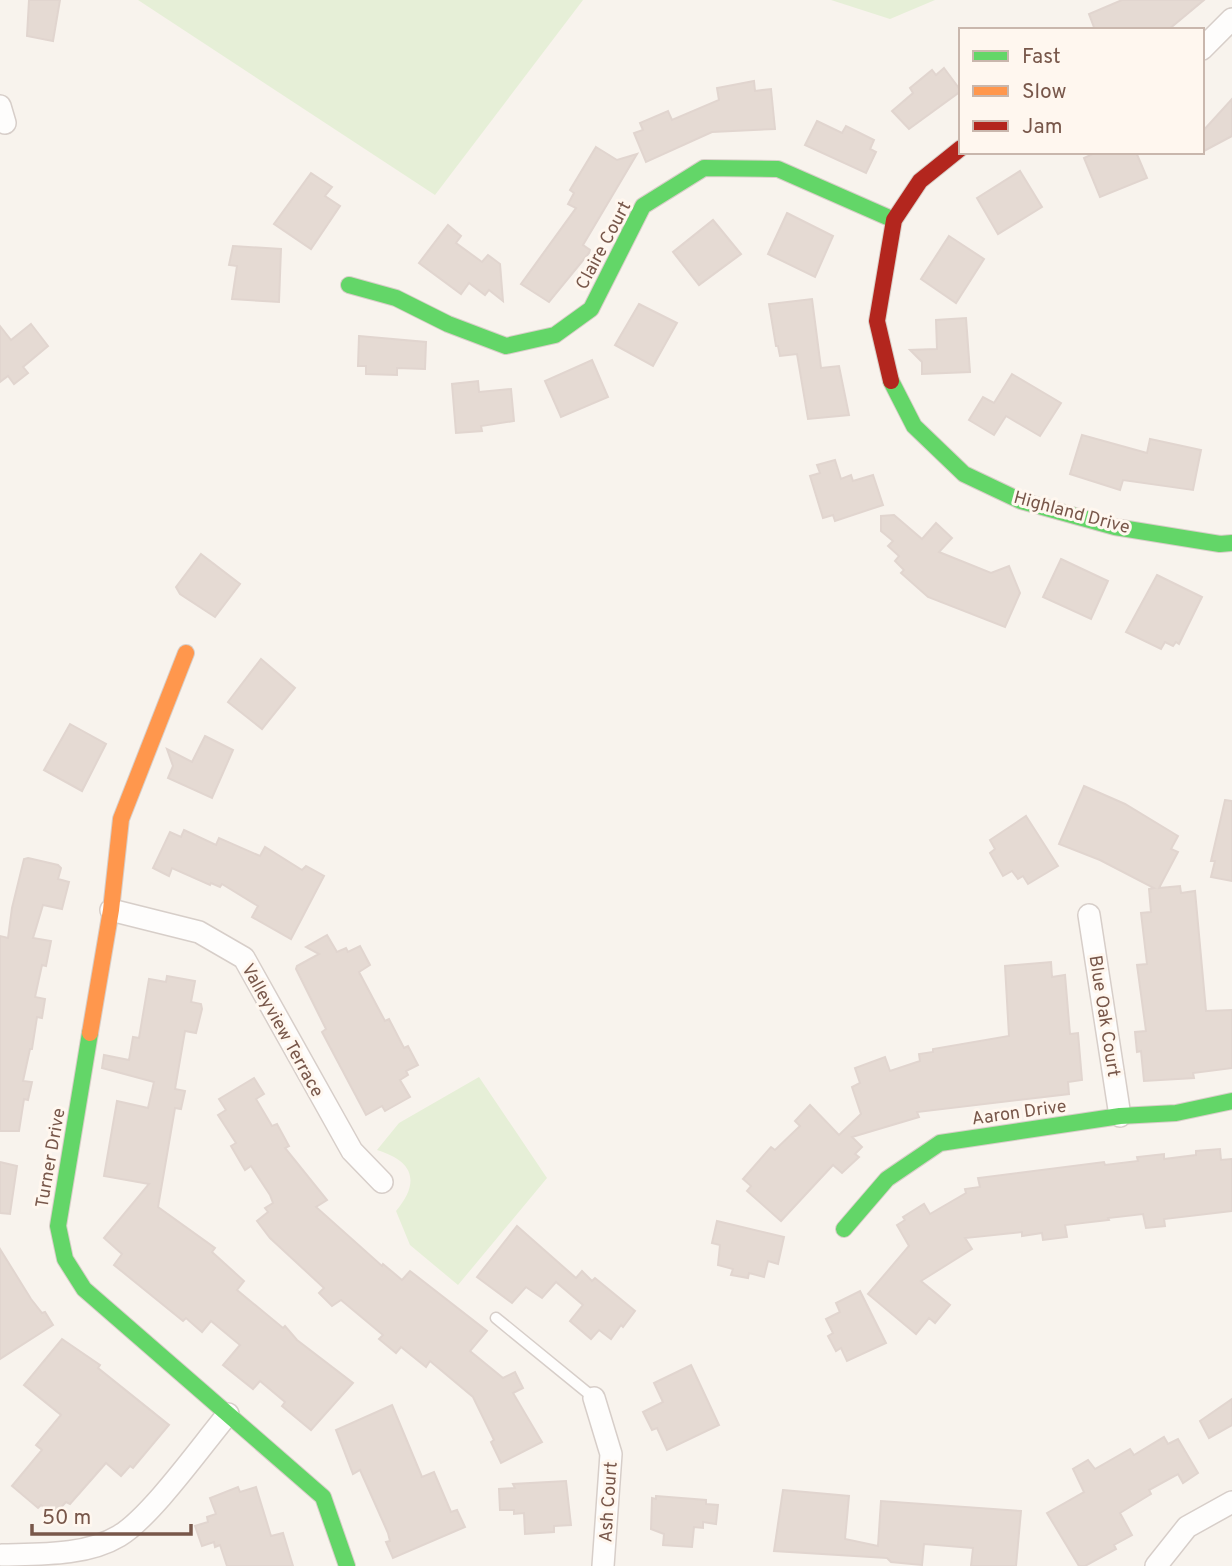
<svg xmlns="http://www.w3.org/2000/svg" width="1232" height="1566" viewBox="0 0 1232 1566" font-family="Overpass,sans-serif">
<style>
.green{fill:#e6efd7}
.building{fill:#e5dad3;stroke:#e1d5cf;stroke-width:2}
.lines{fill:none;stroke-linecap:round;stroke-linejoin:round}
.lane-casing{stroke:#d7cec9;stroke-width:13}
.street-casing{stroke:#d7cec9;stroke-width:24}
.fast-casing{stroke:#d8cec8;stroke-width:18}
.slow-casing{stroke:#d8cec8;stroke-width:18}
.jam-casing{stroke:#d8cec8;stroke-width:18}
.lane{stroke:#fefdfc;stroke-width:10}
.street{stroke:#fefdfc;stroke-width:21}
.fast{stroke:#63d668;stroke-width:16}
.slow{stroke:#ff974d;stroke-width:16}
.jam{stroke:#b3261e;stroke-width:16}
.labels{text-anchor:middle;stroke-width:6;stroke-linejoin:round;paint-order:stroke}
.street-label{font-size:18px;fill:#78574a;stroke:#fff7ef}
</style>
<rect width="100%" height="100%" fill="#f8f3ed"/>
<!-- green -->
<g class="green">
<path d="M138,0H583L435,195Z"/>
<path d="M831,0H935L890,19Z"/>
<path d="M479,1077L547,1178L458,1285L410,1245L396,1211C421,1181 413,1161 377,1150L399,1123Z"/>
</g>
<!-- building -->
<g class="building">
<path d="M29,0H60L53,41L27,36Z"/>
<path d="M1122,0H1204L1168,30H1095L1089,14Z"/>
<path d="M944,68L961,91L909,129L892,111L913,93L910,88L932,70L936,75Z"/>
<path d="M754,81L755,91L771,89L775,129L712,132L646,162L634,133L643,130L640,123L668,111L672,120L719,100L717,88Z"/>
<path d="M1232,99V136L1202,152V132Z"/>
<path d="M817,121L842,133L846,126L874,140L870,149L876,152L866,173L805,145Z"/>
<path d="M596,147L617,160L637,154L583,245L590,250L589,253L549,302L521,284L576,208L568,204L574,193L570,190Z"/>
<path d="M1097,152H1136L1147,178L1100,197L1084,158Z"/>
<path d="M1020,171L1042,207L998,234L977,198Z"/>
<path d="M311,173L332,187L325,196L340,206L311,249L274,224Z"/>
<path d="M787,213L833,236L815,277L768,254Z"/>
<path d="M713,220L741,254L699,285L673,252Z"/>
<path d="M448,225L461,236L456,243L482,262L488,255L500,264L503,301L489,290L485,295L469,283L461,294L419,263Z"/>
<path d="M949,236L984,259L956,303L921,279Z"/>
<path d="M233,246L281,249L279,302L232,299L237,266L229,265Z"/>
<path d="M812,299L821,368L839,366L849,415L808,419L797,354L780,356L778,346H776L769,304Z"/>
<path d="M639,304L677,323L653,366L615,345Z"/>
<path d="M966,318L970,372L922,374V362L910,350L937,349L936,320Z"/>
<path d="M31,324L48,346L23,367L28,373L14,384L8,376L0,382V326L11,340Z"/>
<path d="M359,336L426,342L425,369L397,368V375L366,374V366H358Z"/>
<path d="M592,360L608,397L561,417L545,381Z"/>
<path d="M1012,374L1061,403L1040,436L1006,416L994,435L969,420L983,397L994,403Z"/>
<path d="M478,381L479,392L511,389L514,421L481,426L482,431L456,433L452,384Z"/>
<path d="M1082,435L1147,453L1150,439L1201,450L1193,490L1123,480L1120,490L1070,474Z"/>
<path d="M835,460L841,479L851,475L853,481L873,475L883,505L835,521L833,515L823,518L810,476L820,473L817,465Z"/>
<path d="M894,515L922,539L936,523L952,538L939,552L991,573L1009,566L1020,593L1005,627L928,597L901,573L904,570L895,561L899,556L888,546L893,541L881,531V516Z"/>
<path d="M201,554L240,584L215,617L180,594L176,587Z"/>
<path d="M1061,559L1108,581L1091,619L1043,597Z"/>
<path d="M1157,575L1202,597L1179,644L1176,642L1173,646L1165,642L1161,649L1126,632Z"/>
<path d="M261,659L295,688L262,729L228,702Z"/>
<path d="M70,724L106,744L82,791L44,770Z"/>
<path d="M205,736L233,750L212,798L168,778L173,766L167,749L192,762Z"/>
<path d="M1084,786L1125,804L1178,836L1171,849L1178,852L1159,888L1180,886L1181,893L1195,891L1206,1011L1232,1010V1068L1193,1073L1194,1078L1144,1081L1141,1051L1137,1052L1135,1032L1146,1031L1137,965L1147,964L1141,913L1151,912L1149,889L1154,888L1100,860L1059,844Z"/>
<path d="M1225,800L1232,801V881L1211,877L1215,861H1211Z"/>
<path d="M1026,816L1058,866L1028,884L1023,876L1018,879L1012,871L1003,876L990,853L995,849L990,840Z"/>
<path d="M184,830L216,845L219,838L260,856L265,847L302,870L306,866L324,876L291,939L252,917L258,906L222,884L220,887L211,883L210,885L172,868L169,876L153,868L170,832L181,837Z"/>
<path d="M28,858L58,865L61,868L58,879L69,882L62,909L43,905L33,938L51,941L46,966L42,965L35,997L45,999L42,1018L37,1017L32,1049H30L23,1081L32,1082L28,1100L24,1099L19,1131H0V936L8,938L12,908L24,859Z"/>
<path d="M327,935L337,952L346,948L348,952L360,946L370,965L359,972L385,1021L389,1019L404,1048L408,1046L418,1065L406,1071L408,1075L400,1080L410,1097L385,1111L382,1106L366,1115L322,1032L326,1029L296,969L297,966L319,954L306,947Z"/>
<path d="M1051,962L1052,977L1065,975L1070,1034L1078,1033L1082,1080L1068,1082L1069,1094L917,1112L919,1117L852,1137L862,1147L855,1154L859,1157L842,1173L833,1165L781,1221L747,1191L751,1186L743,1179L771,1147L775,1150L800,1126L795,1121L810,1105L839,1135L861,1114L852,1087L860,1083L855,1068L885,1057L890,1071L920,1061L919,1054L933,1052V1049L1009,1036L1005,966Z"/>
<path d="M167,976L195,981L191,1002L201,1004L202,1009L196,1033L185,1031L175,1089L185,1091L181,1109L175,1108L158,1207L215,1248L212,1252L244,1281L237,1290L283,1328L285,1326L297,1340L353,1383L311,1430L282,1406L285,1402L260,1381L253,1389L223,1365L240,1345L211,1321L202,1332L186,1318L183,1321L114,1265L122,1254L104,1238L149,1184L104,1176L117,1101L148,1108L154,1082L102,1068L104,1055L129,1060L133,1037L139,1038L149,979L166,982Z"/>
<path d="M254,1078L264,1094L256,1099L272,1126L277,1124L289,1146L285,1148L327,1200L316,1207L382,1266L383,1264L402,1280L410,1271L487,1331L470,1351L503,1378L515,1372L523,1388L513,1393L542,1442L501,1463L491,1442L494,1440L473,1397L430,1361L426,1367L401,1347L396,1353L379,1339L383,1335L341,1300L332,1306L319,1293L324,1288L270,1238L257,1221L268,1212L265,1208L273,1203L270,1195L251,1166L245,1170L231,1146L236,1143L218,1115L226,1110L219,1099Z"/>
<path d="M1220,1149L1221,1160L1232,1159V1211L1164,1219L1165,1226L1146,1228L1143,1214L1108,1218L1109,1220L1065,1225L1067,1237L1043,1240L1042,1233L1022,1236V1232L965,1238L972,1249L921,1281L950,1305L935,1323L929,1318L916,1334L868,1294L909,1246L897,1225L905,1220L903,1217L924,1204L930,1214L966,1193L965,1189L980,1187L978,1178L1104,1162L1105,1165L1138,1161L1137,1157L1164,1154V1159L1196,1155V1151Z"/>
<path d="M0,1162L17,1166L10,1214L0,1213Z"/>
<path d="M717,1221L784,1237L778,1264L768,1261L764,1277L749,1273L748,1278L731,1275L733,1269L718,1265L720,1245L712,1243Z"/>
<path d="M517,1226L576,1278L582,1271L592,1281L595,1278L635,1311L623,1327L621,1325L611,1339L599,1330L591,1339L570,1321L583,1305L556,1282L542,1298L526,1287L512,1303L477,1277Z"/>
<path d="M0,1249L31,1299L42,1313L45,1312L53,1325L0,1359Z"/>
<path d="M860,1291L886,1343L847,1361L841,1348L836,1351L828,1336L833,1333L826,1319L840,1312L836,1303Z"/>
<path d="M62,1339L100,1365L98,1368L169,1425L133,1468L130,1466L121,1476L106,1463L70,1504L66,1502L54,1515L41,1505L38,1508L12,1486L42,1450L36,1445L61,1415L24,1385Z"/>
<path d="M691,1365L719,1425L667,1450L657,1428L652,1430L643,1412L663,1402L654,1383Z"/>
<path d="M1232,1399V1425L1209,1438L1200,1421Z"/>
<path d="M392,1405L422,1477L434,1472L451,1512L457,1510L465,1527L393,1558L386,1542L390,1541L388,1533L360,1470L353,1474L336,1430Z"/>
<path d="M1164,1437L1168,1444L1178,1439L1198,1473L1183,1483L1178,1474L1149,1490L1151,1494L1120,1513L1132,1535L1114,1545L1116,1549L1085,1566H1079L1047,1513L1084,1492L1073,1469L1088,1460L1095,1469L1130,1449L1134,1455Z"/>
<path d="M566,1481L571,1525L554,1526V1532L525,1534L524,1513L514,1514V1510H500L499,1489L515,1488L513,1484Z"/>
<path d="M238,1487L240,1492L256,1487L271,1536L283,1533L293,1566H227L220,1545L215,1547L214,1542L202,1546L195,1526L208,1522L207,1517L216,1514L210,1498Z"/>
<path d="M783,1490L849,1496L845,1539L878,1546L881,1501L1021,1511L1016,1566H971L973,1548L924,1544L922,1565L891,1562L887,1558L774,1551Z"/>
<path d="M656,1496L706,1500V1504L718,1505L716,1524L703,1522V1528L694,1527L692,1547L663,1545L664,1534L651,1529L652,1498L656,1499Z"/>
</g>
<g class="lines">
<!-- lane casing -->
<g class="lane-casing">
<path id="lane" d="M496,1318L594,1398"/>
</g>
<!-- street casing -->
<g class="street-casing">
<g id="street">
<path d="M1202,49L1232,19"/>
<path d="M0,106L5,123"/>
<path d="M111,910L199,932L244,958L352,1151L382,1182"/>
<path d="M1089,915L1120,1116"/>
<path d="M594,1398L611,1454L603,1566"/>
<path d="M2,1555C39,1554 86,1556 119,1536C151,1517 202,1445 228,1414"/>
<path d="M1156,1566L1187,1527L1232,1502"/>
</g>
</g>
<!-- fast casing -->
<g class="fast-casing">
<g id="fast">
<path d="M349,285L396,298L448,324L506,346L555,335L591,309L643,206L704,168L778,169L894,220"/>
<path d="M891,381L914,426L964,474L1021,501L1115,527L1220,544L1232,543"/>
<path d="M90,1033L58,1226L65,1259L84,1289L323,1497L347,1566"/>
<path d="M844,1229L887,1179L940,1143L1120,1116L1176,1113L1232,1101"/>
</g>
</g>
<!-- slow casing -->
<g class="slow-casing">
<path id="slow" d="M90,1033L111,910L121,819L186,653"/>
</g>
<!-- jam casing -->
<g class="jam-casing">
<path id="jam" d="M891,381L877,321L894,220L920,181L961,148"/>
</g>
<!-- lane -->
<use href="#lane" class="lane"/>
<!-- street -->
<use href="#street" class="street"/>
<!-- fast -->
<use href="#fast" class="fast"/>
<!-- slow -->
<use href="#slow" class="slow"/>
<!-- jam -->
<use href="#jam" class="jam"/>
</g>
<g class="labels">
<!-- street labels -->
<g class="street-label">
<text transform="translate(603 245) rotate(-62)" y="6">Claire Court</text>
<text transform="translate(1072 512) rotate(15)" y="6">Highland Drive</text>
<text transform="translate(1105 1016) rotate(81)" y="6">Blue Oak Court</text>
<text transform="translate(283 1030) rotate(61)" y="6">Valleyview Terrace</text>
<text transform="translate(1019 1112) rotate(-8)" y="6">Aaron Drive</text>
<text transform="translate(50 1158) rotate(-80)" y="6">Turner Drive</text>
<text transform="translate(608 1502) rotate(-86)" y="6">Ash Court</text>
</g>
</g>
<!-- legend -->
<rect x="959" y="28" width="245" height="126" fill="#fff7ef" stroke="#c9b7ad" stroke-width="2"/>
<rect x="973" y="51" width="35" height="10" fill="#63d668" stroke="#c9b7ad" stroke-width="2"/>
<text x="1022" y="63" font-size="21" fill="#78574a">Fast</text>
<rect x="973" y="86" width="35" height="10" fill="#ff974d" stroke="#c9b7ad" stroke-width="2"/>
<text x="1022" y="98" font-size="21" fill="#78574a">Slow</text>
<rect x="973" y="121" width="35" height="10" fill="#b3261e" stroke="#c9b7ad" stroke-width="2"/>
<text x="1022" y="133" font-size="21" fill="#78574a">Jam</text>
<!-- scale -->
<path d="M32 1524v10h159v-10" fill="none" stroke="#78574a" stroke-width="3.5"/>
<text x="42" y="1524" font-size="21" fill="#78574a" stroke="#fff7ef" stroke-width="5" paint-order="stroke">50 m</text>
</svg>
